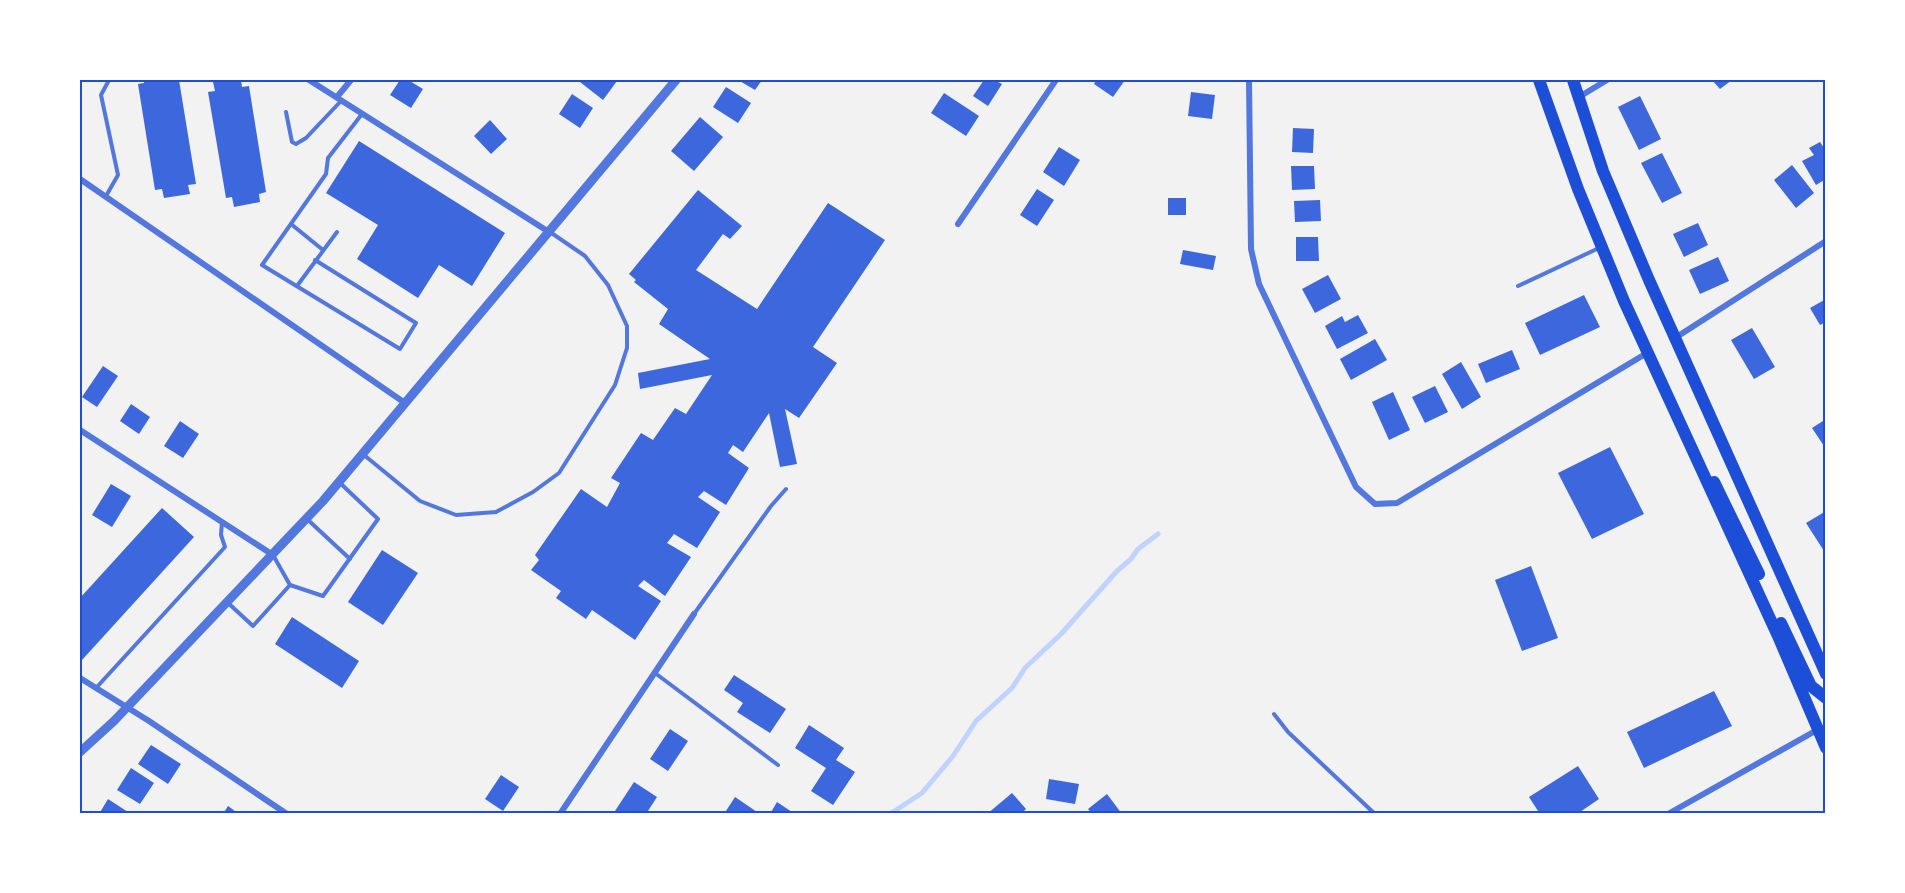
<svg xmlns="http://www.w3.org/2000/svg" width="1905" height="893" viewBox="0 0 1905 893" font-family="'Exo 2',sans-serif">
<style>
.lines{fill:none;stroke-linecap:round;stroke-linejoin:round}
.stream{stroke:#bfd3fe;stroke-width:5}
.building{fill:#3d67dc}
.service{stroke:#5277de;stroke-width:4}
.minor{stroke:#5277de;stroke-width:6}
.tertiary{stroke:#5277de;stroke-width:9}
.primary{stroke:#1d4ed8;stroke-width:12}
.neatline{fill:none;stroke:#1d4ed8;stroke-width:2}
</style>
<rect width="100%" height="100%" fill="#f2f2f2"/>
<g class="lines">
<!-- stream -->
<path class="stream" d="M890,814L922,793L953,756L976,721L1012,688L1025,668L1061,634L1117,571L1131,559L1138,549L1158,534"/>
</g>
<!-- building -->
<g class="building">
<path d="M144,80H179L196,184L188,185L190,194L164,198L162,189L155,190L138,84L144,83Z"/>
<path d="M229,80H241L242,87L249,86L266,192L259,194L260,202L234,207L232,197L226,198L208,92L215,91L213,82Z"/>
<path d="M400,80H408L423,89L411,108L390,95Z"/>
<path d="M582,80H615L617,81L603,100L580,82Z"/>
<path d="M738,80H762L755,90Z"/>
<path d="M984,80H994L1002,84L988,106L973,96Z"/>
<path d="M1096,80H1125L1113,97L1094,84Z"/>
<path d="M1712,80H1732L1720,89Z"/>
<path d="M726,87L751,103L738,123L713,107Z"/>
<path d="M1191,92L1215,95L1212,119L1188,116Z"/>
<path d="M944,93L979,116L966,136L931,113Z"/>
<path d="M572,94L593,108L580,128L559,114Z"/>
<path d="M1640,96L1661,139L1639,150L1618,107Z"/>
<path d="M700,117L723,137L694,171L671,151Z"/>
<path d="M490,120L507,139L491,154L474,136Z"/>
<path d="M1293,128L1314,129L1313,153L1292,152Z"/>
<path d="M359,141L505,233L472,286L439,265L418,298L357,259L378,225L326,193Z"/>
<path d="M1820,142L1826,151V179L1816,185L1802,161L1814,155L1809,148Z"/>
<path d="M1059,147L1080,160L1064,186L1043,172Z"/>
<path d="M1662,153L1682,193L1662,203L1641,163Z"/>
<path d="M1792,165L1814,193L1796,208L1774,180Z"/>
<path d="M1291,166H1314L1315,189L1292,190Z"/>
<path d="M1037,189L1054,200L1037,226L1020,215Z"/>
<path d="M698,190L742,226L730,239L723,234L696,270L757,309L828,203L885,240L813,347L837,363L799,418L785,409L797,464L780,467L769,413L743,452L733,445L728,453L749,468L726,505L704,491L698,497L720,512L697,548L674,534L667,543L691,557L665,596L644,580L638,586L661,601L635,640L592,610L586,619L556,598L561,591L531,570L539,560L535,555L581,489L607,507L620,483L611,478L641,433L653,440L675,408L686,414L712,375L640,389L638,373L710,359L659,324L668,309L634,282L636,280L629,274Z"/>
<rect x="1168" y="198" width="18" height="17"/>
<path d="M1320,200L1321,221L1295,222L1294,201Z"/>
<path d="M1698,223L1708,245L1684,257L1673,234Z"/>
<path d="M1296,237H1318L1319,261H1296Z"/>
<path d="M1183,250L1216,256L1213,270L1180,264Z"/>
<path d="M1718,257L1729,281L1700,294L1689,270Z"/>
<path d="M1328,275L1341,299L1315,313L1302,289Z"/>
<path d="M1584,295L1600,327L1540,355L1525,323Z"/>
<path d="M1826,299V322L1820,325L1810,308Z"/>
<path d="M1358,315L1368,333L1337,349L1325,326L1342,316L1345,322Z"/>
<path d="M1752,328L1775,367L1754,379L1731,340Z"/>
<path d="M1375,339L1387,360L1351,380L1340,359Z"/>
<path d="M1512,350L1520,369L1486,383L1478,364Z"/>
<path d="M1461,362L1481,397L1462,409L1442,374Z"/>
<path d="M103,366L118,376L97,407L82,397Z"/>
<path d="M1435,386L1448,412L1425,423L1412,397Z"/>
<path d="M1393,392L1410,430L1389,440L1372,402Z"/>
<path d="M131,404L150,417L139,434L120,421Z"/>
<path d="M1826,419V449L1812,428Z"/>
<path d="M180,421L199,434L183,458L164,446Z"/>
<path d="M1610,447L1644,514L1592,539L1558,473Z"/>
<path d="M111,484L131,496L112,527L92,515Z"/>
<path d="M162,508L194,537L82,660L80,657V598Z"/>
<path d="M1826,511V549L1824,551L1806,523Z"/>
<path d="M382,550L418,573L383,625L348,602Z"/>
<path d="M1531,566L1558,638L1522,651L1495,580Z"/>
<path d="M292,617L359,661L342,688L275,644Z"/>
<path d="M734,675L786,709L770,733L737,712L743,703L724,690Z"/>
<path d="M1714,691L1732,726L1644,768L1627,732Z"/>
<path d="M809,725L844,748L836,760L855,772L833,805L811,791L826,768L795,748Z"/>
<path d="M670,729L688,741L668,771L650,759Z"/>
<path d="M151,745L181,764L168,784L138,764Z"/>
<path d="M1578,766L1599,799L1577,814H1540L1529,797Z"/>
<path d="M131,768L154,783L140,804L117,790Z"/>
<path d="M501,775L519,787L503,811L485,799Z"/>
<path d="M1049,779L1079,784L1075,804L1046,799Z"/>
<path d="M634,782L657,797L646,814H613Z"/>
<path d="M1012,793L1026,809L1021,814H987Z"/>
<path d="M1107,794L1122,814H1092L1088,809Z"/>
<path d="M735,797L760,814H724Z"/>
<path d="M108,799L131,814H99Z"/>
<path d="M777,802L795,814H770Z"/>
<path d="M228,806L239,814H223Z"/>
</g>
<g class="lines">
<!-- service -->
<g class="service">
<path d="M286,112L292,142L296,144L306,138L341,101"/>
<path d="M106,196L118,175L101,95L109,80"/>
<path d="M291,224L323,250"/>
<path d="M315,260L416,323L400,349L262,265L326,174L328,158L362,114"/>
<path d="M297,286L337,232"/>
<path d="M1518,286L1599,248"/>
<path d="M364,455L420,501L456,515L496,512L533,492L559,473L615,385L627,348V326L608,285L585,256L550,232"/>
<path d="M307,519L350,559"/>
<path d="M290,585L323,596L378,519L339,482"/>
<path d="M227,602L253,626L290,585L273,555"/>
<path d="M694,614L771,506L786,489"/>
<path d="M655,673L778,765"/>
<path d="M96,688L225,547L221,535L222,522"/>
<path d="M1274,714L1288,732L1375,814"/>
</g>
<!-- minor -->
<g class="minor">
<path d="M309,80L549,232"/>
<path d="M1249,80L1251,249L1259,284L1356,487L1375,504L1397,503L1647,353"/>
<path d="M337,97L351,80"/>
<path d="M1579,97L1607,80"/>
<path d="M80,179L405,403"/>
<path d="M958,224L1056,80"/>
<path d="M1675,338L1826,241"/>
<path d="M80,430L273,555"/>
<path d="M80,678L149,721L287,814"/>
<path d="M560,814L694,614"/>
<path d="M1668,814L1817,730"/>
</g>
<!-- tertiary -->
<path class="tertiary" d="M80,752L114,721L323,501L676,80"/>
<!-- primary -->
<g class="primary">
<path d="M1539,80L1578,189L1624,301L1778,636L1826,748"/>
<path d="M1573,80L1603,171L1649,280L1826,674"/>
<path d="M1714,482L1759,574"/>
<path d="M1781,623L1811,686L1826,698"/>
</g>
</g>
<!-- border -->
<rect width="1905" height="893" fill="none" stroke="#ffffff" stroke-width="162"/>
<rect x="81" y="81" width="1743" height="731" class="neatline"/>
</svg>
